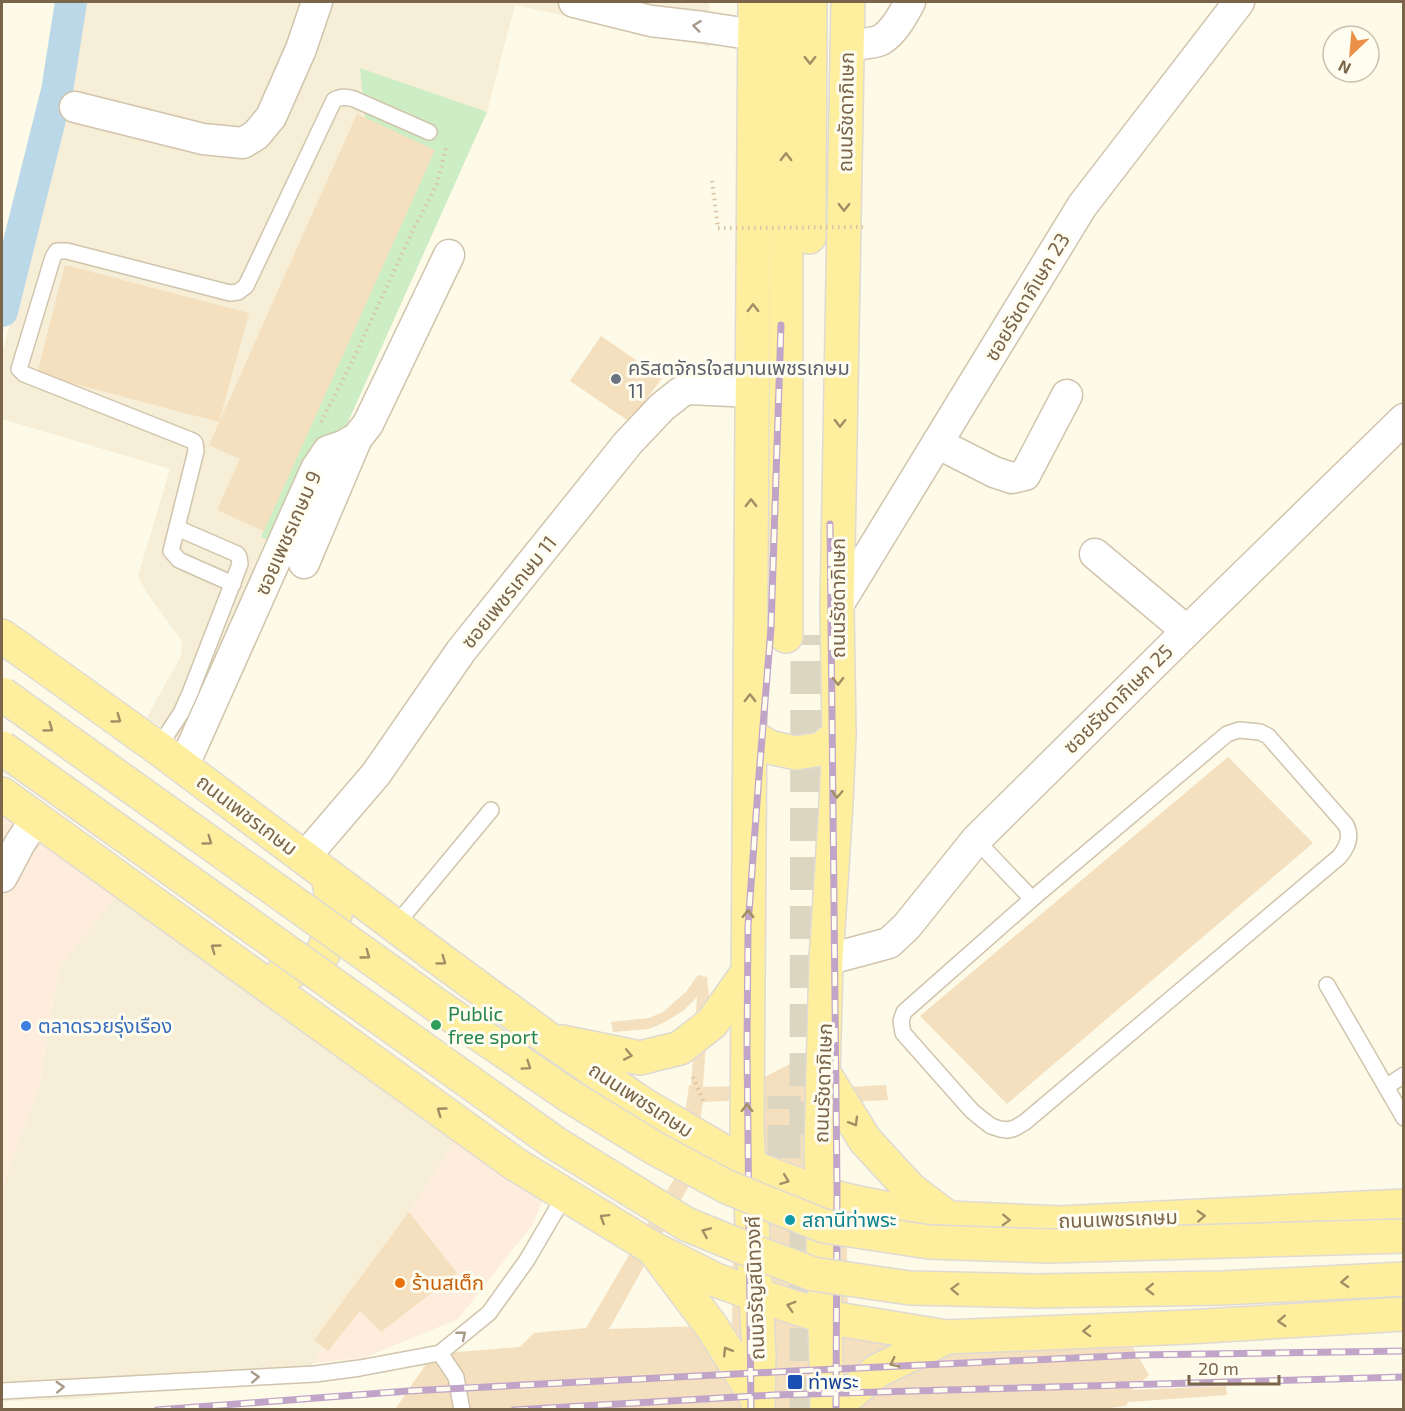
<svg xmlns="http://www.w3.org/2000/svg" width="1405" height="1411" viewBox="0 0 1405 1411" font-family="'Exo 2','Noto Sans Thai',sans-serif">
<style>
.residential{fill:#f6eed6}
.commercial{fill:#feeddc}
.green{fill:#cdedc5}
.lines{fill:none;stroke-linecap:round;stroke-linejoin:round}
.canal{stroke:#bbd8e9;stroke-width:32}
.building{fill:#f4dfbe;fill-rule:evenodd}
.primary-tunnel{stroke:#dcd5c0;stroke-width:33;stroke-dasharray:33 16;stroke-linecap:butt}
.lane-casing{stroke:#d1c4ad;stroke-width:18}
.street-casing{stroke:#d1c4ad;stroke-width:33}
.primary-casing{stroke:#dfdad4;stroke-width:36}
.path{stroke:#dac3a1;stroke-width:4;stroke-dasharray:1.5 4.5;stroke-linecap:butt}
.lane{stroke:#fff;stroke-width:15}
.street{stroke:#fff;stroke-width:30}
.primary{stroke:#feef9f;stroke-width:33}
.rail-casing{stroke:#c0a5c9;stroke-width:7}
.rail{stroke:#fffcf0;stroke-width:4.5;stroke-dasharray:14;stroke-linecap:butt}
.primary-bridge-casing{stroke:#dfdad4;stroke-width:36;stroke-linecap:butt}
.path-bridge{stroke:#dac3a1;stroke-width:4;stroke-dasharray:1.5 4.5;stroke-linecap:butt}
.primary-bridge{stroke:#feef9f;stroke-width:33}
.oneway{stroke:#a99b89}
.oneway2{stroke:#a28e64}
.worship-dot{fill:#6b7280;stroke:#fffcf0;stroke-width:2}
.leisure-dot{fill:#2e9e5b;stroke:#fffcf0;stroke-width:2}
.shop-dot{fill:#3f7fe0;stroke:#fffcf0;stroke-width:2}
.culture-dot{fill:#0f9aa8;stroke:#fffcf0;stroke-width:2}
.food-dot{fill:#e8710a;stroke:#fffcf0;stroke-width:2}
.transit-dot{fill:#1a4fb4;stroke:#fffcf0;stroke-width:2}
.labels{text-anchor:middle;stroke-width:6;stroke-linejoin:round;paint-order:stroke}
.street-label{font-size:20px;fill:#7a654a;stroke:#fffcf0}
.worship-label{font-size:20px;fill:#5b616d;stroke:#fffcf0;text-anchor:start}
.leisure-label{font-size:20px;fill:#27864d;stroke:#fffcf0;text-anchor:start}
.shop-label{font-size:20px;fill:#366cbe;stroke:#fffcf0;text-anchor:start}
.culture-label{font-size:20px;fill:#0d838f;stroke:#fffcf0;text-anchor:start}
.food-label{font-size:20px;fill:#c56008;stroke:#fffcf0;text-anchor:start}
.transit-label{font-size:20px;fill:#164399;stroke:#fffcf0;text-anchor:start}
</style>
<rect width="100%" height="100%" fill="#fdfae8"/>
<!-- residential -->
<g class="residential">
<path d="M75,2H709L710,47L515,5L487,112L343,433L186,744L147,717L181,656L182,641L147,593L138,576L170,469L2,419V353L38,222L66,83Z"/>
<path d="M120,891L457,1138L306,1374L76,1399L2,1401V1190L40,1083L59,968Z"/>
</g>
<!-- commercial -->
<g class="commercial">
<path d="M2,812L120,891L59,968L40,1083L2,1190Z"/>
<path d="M457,1138L543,1198L533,1224L458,1319L364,1358L313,1363Z"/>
</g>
<!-- green -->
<path class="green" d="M360,68L487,112L343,433L275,543L261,537L424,158L366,129Z"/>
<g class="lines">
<!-- canal -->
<path class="canal" d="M2,311L57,91L71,2"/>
</g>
<!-- building -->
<g class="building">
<path d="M357,114L435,150L264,531L217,510L240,459L209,445Z"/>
<path d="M65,265L249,313L219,422L37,374Z"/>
<path d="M601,336L662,378L630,422L570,381Z"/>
<path d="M1228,757L1313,843L1007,1104L920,1016Z"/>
<path d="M698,975L707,977L709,997L703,1087L747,1086L790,1064L828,1088L886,1085L888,1100L829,1103L834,1179L845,1190L847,1251L848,1329L1121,1327L1149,1375L1132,1390L1226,1386L1227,1395L1128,1402L1126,1406L1093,1410H396V1408L433,1354L520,1347L534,1333L586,1328L677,1174L689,1085L691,1086L697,997L683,1011L663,1023L649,1029L613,1032L611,1022L649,1018L663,1012L686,992ZM748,1100L734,1187L732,1325L609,1329L690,1184L703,1102Z"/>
<path d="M409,1212L457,1273L381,1332L360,1311L328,1351L314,1340Z"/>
</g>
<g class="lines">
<!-- primary-tunnel -->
<g class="primary-tunnel">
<path d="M806,1135L807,635"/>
<path d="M784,1207V1096"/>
<path d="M806,1410V1192"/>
</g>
<!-- lane casing -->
<g class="lane-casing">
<g id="lane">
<path d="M233,584L179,560L171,551L196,451L195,443L193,441L24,374L19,369L53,257L57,251H67L230,293L238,292L246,286L334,100C341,96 347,97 354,99L429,132"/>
<path d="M1239,730L1260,732L1268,736L1346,825C1352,837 1347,848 1339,857L1025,1122L1015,1128L1008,1130L1000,1129L991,1126L983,1120L972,1111L903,1033L901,1021L904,1012L1032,899L1227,734Z"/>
<path d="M158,748L181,713L190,693L240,564L239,557L237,554L177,528"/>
<path d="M976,840L1032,899"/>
<path d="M395,926L491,810"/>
<path d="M1327,985L1404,1118"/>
<path d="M1386,1087L1404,1075"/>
<path d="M440,1353L456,1377L462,1410"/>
<path d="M2,1391L315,1374L360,1368L440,1353L489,1313L527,1260L565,1195"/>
</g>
</g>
<!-- street casing -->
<g class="street-casing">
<g id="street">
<path d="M574,2L651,21L703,27L755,35"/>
<path d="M847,46C857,44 872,44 881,40C894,32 903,15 910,2"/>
<path d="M75,107L203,139L243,143L256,135L271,117L301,49L317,2"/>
<path d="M937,443L994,472L1012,478L1025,475L1067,395"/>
<path d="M1095,554L1187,631"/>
<path d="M304,563L357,438"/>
<path d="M837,607L1082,206L1239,2"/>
<path d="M183,767L316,469L328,451L343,446L357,438L368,424L449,255"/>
<path d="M304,858L376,774L461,651L628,443L662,407L681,392L689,389L752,392"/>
<path d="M2,877L20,843L36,819"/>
<path d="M826,960L889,943L907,926L976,840L1187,631L1404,419"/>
</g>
</g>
<!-- primary casing -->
<g class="primary-casing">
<g id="primary">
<path d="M755,2L747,1128L756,1295L759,1354L758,1410"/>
<path d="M786,2V636"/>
<path d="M809,237L810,2"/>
<path d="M2,636L158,748L437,957L550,1040L644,1105L749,1166L822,1194L854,1202L904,1212L948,1218L1060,1223L1404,1206"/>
<path d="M750,735L769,747L796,753L821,749L839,735"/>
<path d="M2,794L515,1164L654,1249L716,1280L756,1295L825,1317L947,1337L1188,1327L1404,1314"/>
<path d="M282,974H287L323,954L335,915L328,876"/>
<path d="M562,1042L640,1058L680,1048L712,1023L748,972"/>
<path d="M823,1072L865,1140L910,1189L947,1217"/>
<path d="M657,1254L712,1327L758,1400"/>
<path d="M827,1410L821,1153L826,960L836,804L839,735L837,607L848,2"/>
<path d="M831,1410L877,1371L947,1337"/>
</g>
</g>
<!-- path -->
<g class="path">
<path d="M712,181L718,228"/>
<path d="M321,422L353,360L412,232L437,184L446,148"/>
<path d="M693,1077L704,1103"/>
</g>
<!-- lane -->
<use href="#lane" class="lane"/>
<!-- street -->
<use href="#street" class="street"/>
<!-- primary -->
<use href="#primary" class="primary"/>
<!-- rail casing -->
<g class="rail-casing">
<g id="rail">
<path d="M830,524L837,1190L836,1410"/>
<path d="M157,1410L408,1391L794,1371L1138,1355L1404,1351"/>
<path d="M514,1410L773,1395L1404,1377"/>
<path d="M751,1410L747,1047L748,926L759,775L771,628L781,325"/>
</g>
</g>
<!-- rail -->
<use href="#rail" class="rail"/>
<!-- primary-bridge casing -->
<g class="primary-bridge-casing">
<g id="primary-bridge">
<path d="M2,694L435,1004L571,1097L656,1149L727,1187L824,1226L929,1242L1049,1246L1404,1236"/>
<path d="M2,748L555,1143L686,1224L742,1247L813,1274L910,1288L1035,1291L1223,1288L1404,1279"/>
</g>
</g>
<!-- path-bridge -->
<path class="path-bridge" d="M718,228L863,227"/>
<!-- primary-bridge -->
<use href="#primary-bridge" class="primary-bridge"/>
</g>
<!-- one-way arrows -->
<defs><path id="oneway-chevron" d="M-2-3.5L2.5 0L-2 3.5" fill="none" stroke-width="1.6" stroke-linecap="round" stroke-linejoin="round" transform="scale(1.5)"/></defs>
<g class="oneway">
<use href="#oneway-chevron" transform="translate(697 26) rotate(-173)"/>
<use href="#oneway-chevron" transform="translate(462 1335) rotate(-39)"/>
<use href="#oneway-chevron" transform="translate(255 1377) rotate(-3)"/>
<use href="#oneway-chevron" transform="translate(60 1387) rotate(-3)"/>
</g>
<g class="oneway2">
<use href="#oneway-chevron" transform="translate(810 60) rotate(90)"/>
<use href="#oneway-chevron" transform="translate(786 157) rotate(-90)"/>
<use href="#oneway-chevron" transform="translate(844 207) rotate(91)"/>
<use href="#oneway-chevron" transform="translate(753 308) rotate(-90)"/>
<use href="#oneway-chevron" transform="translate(840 423) rotate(91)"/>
<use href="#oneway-chevron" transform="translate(751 503) rotate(-90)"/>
<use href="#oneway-chevron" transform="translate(838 681) rotate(89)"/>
<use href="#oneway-chevron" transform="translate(750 698) rotate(-90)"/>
<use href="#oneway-chevron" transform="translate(117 719) rotate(36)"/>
<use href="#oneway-chevron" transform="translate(49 728) rotate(36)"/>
<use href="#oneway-chevron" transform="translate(837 794) rotate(92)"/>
<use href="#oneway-chevron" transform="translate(208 841) rotate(36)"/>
<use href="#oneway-chevron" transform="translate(748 914) rotate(-89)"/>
<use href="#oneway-chevron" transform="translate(215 948) rotate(-144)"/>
<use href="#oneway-chevron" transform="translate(366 955) rotate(36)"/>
<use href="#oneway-chevron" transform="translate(442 961) rotate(36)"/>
<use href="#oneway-chevron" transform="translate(628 1055) rotate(11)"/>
<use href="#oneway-chevron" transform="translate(527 1066) rotate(34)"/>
<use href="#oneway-chevron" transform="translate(747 1108) rotate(-90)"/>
<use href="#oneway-chevron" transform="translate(441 1111) rotate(-144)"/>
<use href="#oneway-chevron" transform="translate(854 1122) rotate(59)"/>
<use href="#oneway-chevron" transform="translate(785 1180) rotate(21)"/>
<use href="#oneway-chevron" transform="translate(1201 1216) rotate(-3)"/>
<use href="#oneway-chevron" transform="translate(604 1218) rotate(-148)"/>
<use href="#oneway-chevron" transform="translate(1006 1220) rotate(2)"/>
<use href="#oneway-chevron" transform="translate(706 1232) rotate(-157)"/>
<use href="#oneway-chevron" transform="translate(1345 1282) rotate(177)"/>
<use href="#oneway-chevron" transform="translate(955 1289) rotate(-178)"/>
<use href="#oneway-chevron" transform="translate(1150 1289) rotate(179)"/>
<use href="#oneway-chevron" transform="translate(791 1306) rotate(-163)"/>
<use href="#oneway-chevron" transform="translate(1282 1321) rotate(177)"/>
<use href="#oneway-chevron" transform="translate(1087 1331) rotate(178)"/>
<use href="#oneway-chevron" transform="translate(727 1351) rotate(-122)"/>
<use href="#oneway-chevron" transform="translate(894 1363) rotate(154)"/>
</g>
<!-- markers -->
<circle class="worship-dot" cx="616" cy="379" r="6"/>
<circle class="leisure-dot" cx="436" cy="1025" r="6"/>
<circle class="shop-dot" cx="26" cy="1026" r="6"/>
<circle class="culture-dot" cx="790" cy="1220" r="6"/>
<circle class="food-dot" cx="400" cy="1283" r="6"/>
<rect class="transit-dot" x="787" y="1374" width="16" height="16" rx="3"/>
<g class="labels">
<!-- street labels -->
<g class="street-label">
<text transform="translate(846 112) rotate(-89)" y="7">ถนนรัชดาภิเษก</text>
<text transform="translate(1027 297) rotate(-59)" y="7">ซอยรัชดาภิเษก 23</text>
<text transform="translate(288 533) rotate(-66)" y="7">ซอยเพชรเกษม 9</text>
<text transform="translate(509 592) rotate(-51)" y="7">ซอยเพชรเกษม 11</text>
<text transform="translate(838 598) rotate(-90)" y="7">ถนนรัชดาภิเษก</text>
<text transform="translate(1118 699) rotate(-45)" y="7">ซอยรัชดาภิเษก 25</text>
<text transform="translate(247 815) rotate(37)" y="7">ถนนเพชรเกษม</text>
<text transform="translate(823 1083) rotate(-88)" y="7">ถนนรัชดาภิเษก</text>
<text transform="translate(641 1100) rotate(33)" y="7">ถนนเพชรเกษม</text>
<text transform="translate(1118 1219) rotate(-2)" y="7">ถนนเพชรเกษม</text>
<text transform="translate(755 1288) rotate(-92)" y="7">ถนนจรัญสนิทวงศ์</text>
</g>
<!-- worship labels -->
<g class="worship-label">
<text x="628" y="375">คริสตจักรใจสมานเพชรเกษม<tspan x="628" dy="23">11</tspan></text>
</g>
<!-- leisure labels -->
<g class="leisure-label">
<text x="448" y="1021">Public<tspan x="448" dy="23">free sport</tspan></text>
</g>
<!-- shop labels -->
<g class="shop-label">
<text x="38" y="1033">ตลาดรวยรุ่งเรือง</text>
</g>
<!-- culture labels -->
<g class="culture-label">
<text x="802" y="1227">สถานีท่าพระ</text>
</g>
<!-- food labels -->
<g class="food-label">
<text x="412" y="1290">ร้านสเต็ก</text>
</g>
<!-- transit labels -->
<g class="transit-label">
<text x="808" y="1389">ท่าพระ</text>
</g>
</g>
<!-- border -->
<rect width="1405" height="1411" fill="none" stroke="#7a654a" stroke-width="6"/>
<!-- north arrow -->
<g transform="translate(1351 54) rotate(206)"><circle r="28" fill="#fffcf0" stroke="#cac0ae" stroke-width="1.5"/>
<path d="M0-4.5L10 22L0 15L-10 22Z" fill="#ec9048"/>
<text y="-9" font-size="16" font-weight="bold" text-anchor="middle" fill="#7a654a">N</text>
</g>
<!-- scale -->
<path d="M1189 1375v9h90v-9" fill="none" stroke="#7a654a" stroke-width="3"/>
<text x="1198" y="1375" font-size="18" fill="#7a654a" stroke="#fffcf0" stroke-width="4.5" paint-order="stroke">20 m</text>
</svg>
